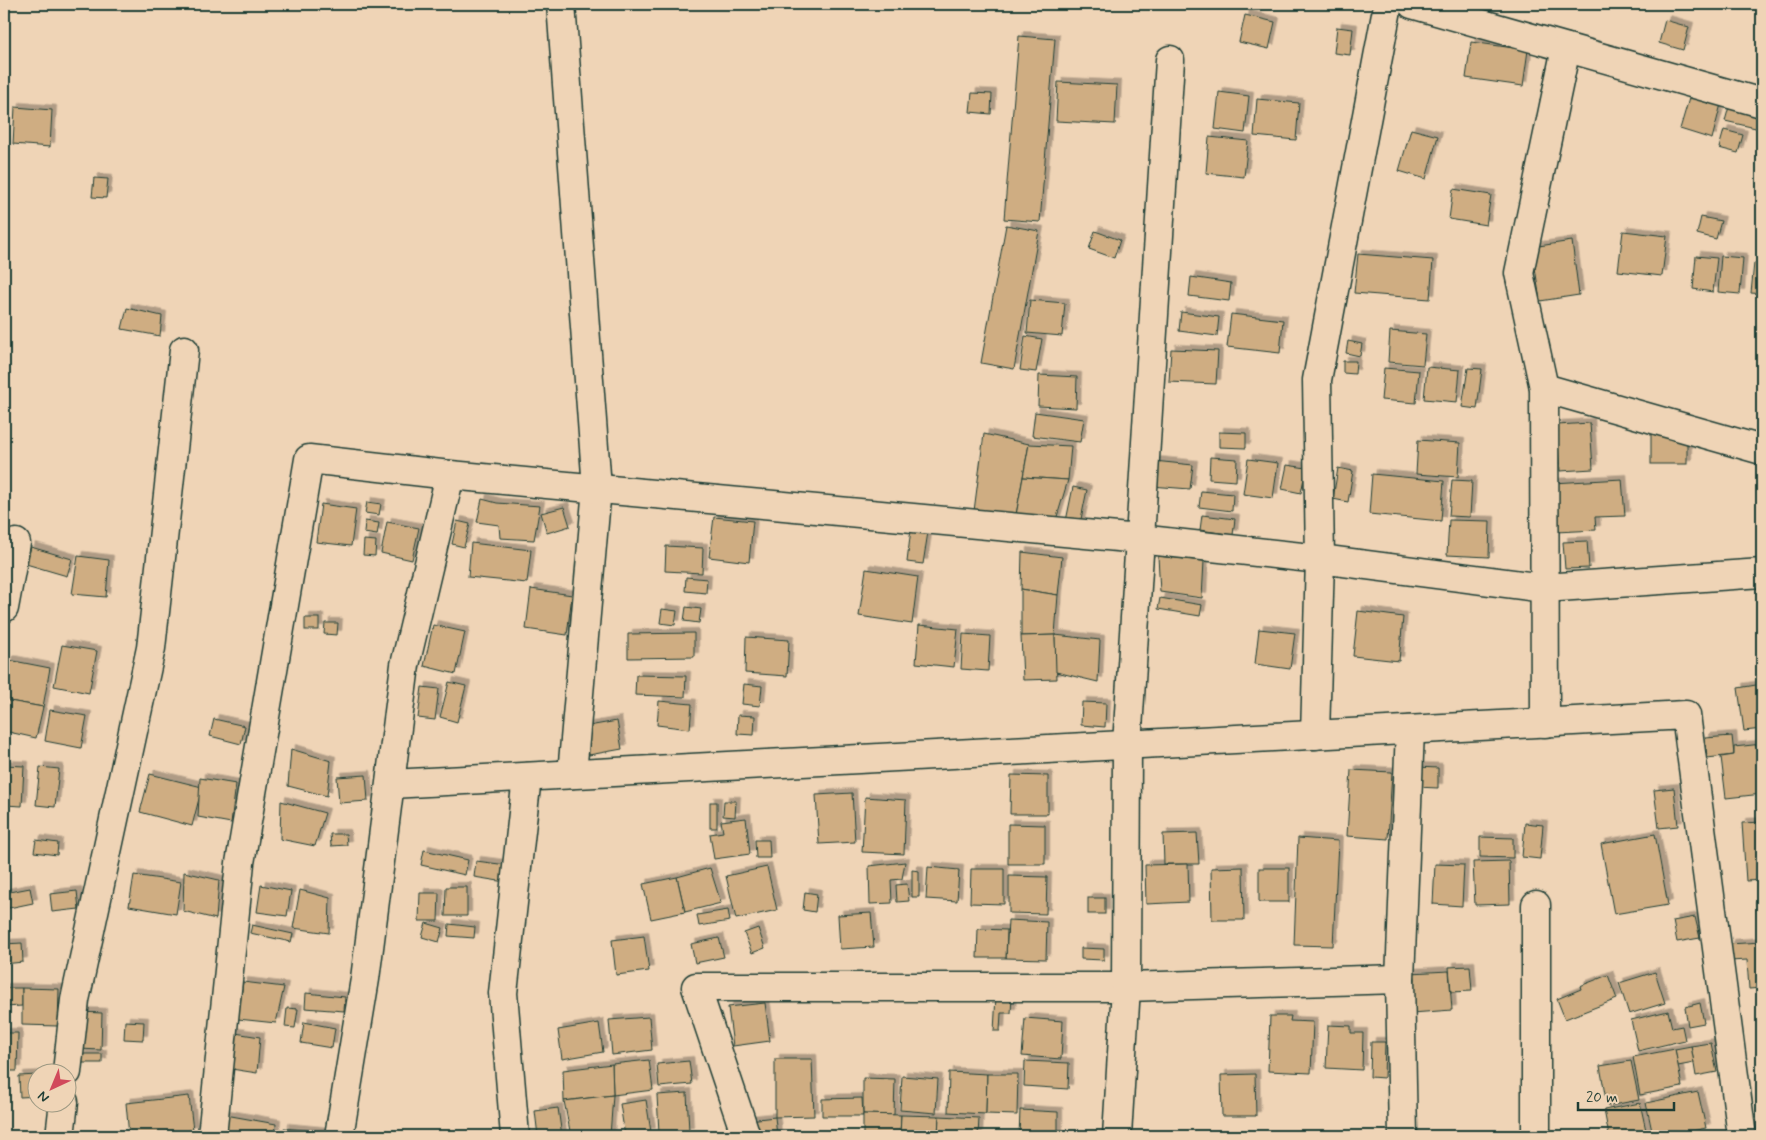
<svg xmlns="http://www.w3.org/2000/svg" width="1766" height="1140" viewBox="0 0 1766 1140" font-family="Mynerve,sans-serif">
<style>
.building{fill:#cfad82;stroke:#1f3d34;filter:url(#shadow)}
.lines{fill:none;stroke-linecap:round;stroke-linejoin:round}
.minor-casing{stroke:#1f3d34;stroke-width:31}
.minor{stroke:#efd4b6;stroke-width:28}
</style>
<defs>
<filter id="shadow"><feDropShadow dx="4.5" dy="-4.5" stdDeviation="0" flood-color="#0004"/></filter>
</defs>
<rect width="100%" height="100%" fill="#efd4b6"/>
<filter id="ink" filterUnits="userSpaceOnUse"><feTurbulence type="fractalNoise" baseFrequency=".02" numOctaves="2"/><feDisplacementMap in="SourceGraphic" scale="10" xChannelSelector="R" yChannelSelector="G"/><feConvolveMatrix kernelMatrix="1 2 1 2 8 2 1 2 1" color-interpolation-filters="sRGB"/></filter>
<g filter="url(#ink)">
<!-- building -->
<g class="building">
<path d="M1245,15L1275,22L1269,49L1239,42Z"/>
<path d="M1665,20L1689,27L1683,50L1659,43Z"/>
<path d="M1337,27L1353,29L1350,55L1334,53Z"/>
<path d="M1019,36L1055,39L1040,222L1004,219Z"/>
<path d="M1471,42L1528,50L1523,86L1466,78Z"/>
<path d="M1058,82L1117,85L1115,124L1056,121Z"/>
<path d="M1219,92L1249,96L1245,133L1215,129Z"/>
<path d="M972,93L992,94L991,114L970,112Z"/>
<path d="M1690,95L1721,104L1712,139L1680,129Z"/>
<path d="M1257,99L1299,103L1296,140L1254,136Z"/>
<path d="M1730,103L1762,111L1760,129L1725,121Z"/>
<path d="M15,107L52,110L50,147L13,144Z"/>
<path d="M1411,129L1438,136L1426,179L1399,171Z"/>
<path d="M1724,130L1743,135L1738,153L1719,148Z"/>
<path d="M1209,137L1248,141L1244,177L1206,173Z"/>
<path d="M94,178L108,179L106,198L92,197Z"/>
<path d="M1453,189L1491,195L1486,225L1449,219Z"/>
<path d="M1701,217L1721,221L1716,239L1697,234Z"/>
<path d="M1006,225L1039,231L1014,369L981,363Z"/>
<path d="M1095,231L1120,240L1114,258L1089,249Z"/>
<path d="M1623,231L1667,236L1662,276L1618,271Z"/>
<path d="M1572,241L1579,295L1540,301L1532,247Z"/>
<path d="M1358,254L1433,260L1430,299L1354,293Z"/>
<path d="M1696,256L1717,258L1713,292L1693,289Z"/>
<path d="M1721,256L1743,258L1740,294L1718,292Z"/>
<path d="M1754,263L1762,264V294L1751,293Z"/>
<path d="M1191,277L1231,283L1229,301L1189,296Z"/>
<path d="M1030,300L1065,303L1062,336L1027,333Z"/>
<path d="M127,308L162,316L160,336L122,329Z"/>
<path d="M1181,312L1219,317L1217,336L1179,331Z"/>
<path d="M1231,314L1283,320L1280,353L1227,347Z"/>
<path d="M1390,331L1426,334L1423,365L1388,362Z"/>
<path d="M1025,336L1042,339L1036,372L1020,370Z"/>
<path d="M1348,341L1362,344L1360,356L1346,353Z"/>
<path d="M1171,349L1218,351L1216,384L1169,382Z"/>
<path d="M1343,361H1356L1355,374L1343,373Z"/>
<path d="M1427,367L1460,370L1457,402L1424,399Z"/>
<path d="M1384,368L1419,371L1416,403L1381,400Z"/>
<path d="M1468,368L1482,369L1477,409L1462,407Z"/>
<path d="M1039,375L1077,377L1076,408L1038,406Z"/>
<path d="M1035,412L1084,419L1080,442L1032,436Z"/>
<path d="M1590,423L1593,469L1560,471L1557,425Z"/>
<path d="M1219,432L1246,433V448L1219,447Z"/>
<rect x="1651" y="432" width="36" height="32"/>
<path d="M984,434L1029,444L1016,515L974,511Z"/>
<path d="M1418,440L1460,443L1458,477L1416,474Z"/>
<path d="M1029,444L1071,446L1068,480L1023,477Z"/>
<path d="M1210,457L1237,459L1236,481L1209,479Z"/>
<path d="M1248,459L1278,463L1273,498L1243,494Z"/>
<path d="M1154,461L1193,465L1190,489L1151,486Z"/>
<path d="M1287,465L1306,468L1301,493L1282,489Z"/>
<path d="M1338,468L1353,471L1348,502L1333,499Z"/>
<path d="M1372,474L1444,481L1441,521L1369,514Z"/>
<path d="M1023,477L1068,480L1056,520L1016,515Z"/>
<path d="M1622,479L1625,516L1595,517L1596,530L1556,532L1553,483Z"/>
<path d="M1452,480L1472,481L1470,517L1449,516Z"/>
<path d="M1073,487L1087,490L1080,524L1066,521Z"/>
<path d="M1201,491L1233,494L1232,511L1199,507Z"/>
<path d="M482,499L497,503L540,506L534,540L500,538L499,525L477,522Z"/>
<path d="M367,502L381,504L379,515L365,513Z"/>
<path d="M321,504L356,509L351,546L316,542Z"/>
<path d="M564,507L570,526L547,533L541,513Z"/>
<path d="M1202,515L1235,519L1233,535L1200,530Z"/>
<path d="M714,517L753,521L749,562L709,557Z"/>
<path d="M1449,520L1490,521L1489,557L1447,555Z"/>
<path d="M365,521L379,523L377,535L364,533Z"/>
<path d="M457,521L470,524L464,547L452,544Z"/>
<path d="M387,522L419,528L412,560L381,553Z"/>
<path d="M911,529L928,532L923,564L907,562Z"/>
<path d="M364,540L376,541L375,556L363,555Z"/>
<path d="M1587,541L1589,568L1565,569L1563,542Z"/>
<path d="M471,543L531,550L527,583L468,577Z"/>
<path d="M666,546L703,548L702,573L665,571Z"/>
<path d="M31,547L72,559L67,576L26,564Z"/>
<path d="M1022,552L1062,557L1058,595L1021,589Z"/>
<path d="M78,556L109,560L106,597L72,594Z"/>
<path d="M1158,556L1204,561L1202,598L1160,592Z"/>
<path d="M866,569L918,577L912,624L859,616Z"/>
<path d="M686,577L707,579L706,593L685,591Z"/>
<path d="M531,589L572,595L567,635L526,629Z"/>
<path d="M1021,589L1058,595L1055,635L1021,636Z"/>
<path d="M1160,598L1202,605L1200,616L1158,609Z"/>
<path d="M686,607L701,609L699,623L684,621Z"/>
<path d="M662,609L677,611L675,625L660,623Z"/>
<path d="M1358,611L1403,617L1399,661L1353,656Z"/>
<rect x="305" y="618" width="14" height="12"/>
<path d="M325,623H338L337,635L324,634Z"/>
<path d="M433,625L465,632L456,674L424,666Z"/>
<path d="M919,625L958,629L954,667L916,663Z"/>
<path d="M1259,629L1295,633L1290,669L1255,664Z"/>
<path d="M694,633V657L628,658V634Z"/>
<path d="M963,634L990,636L988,671L961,669Z"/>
<path d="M1055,635L1057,679L1023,680L1021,636Z"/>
<path d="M1055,635L1100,640L1098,682L1056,672Z"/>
<path d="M746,637L789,640L787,676L745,673Z"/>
<path d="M62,645L97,651L89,693L54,686Z"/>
<path d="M9,660L50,668L43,707L4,700V686Z"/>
<path d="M636,675L686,676L685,697L635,695Z"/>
<path d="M449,682L466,686L457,722L440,717Z"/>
<path d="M744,684L762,686L760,706L742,704Z"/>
<path d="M1762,684V729L1744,731L1738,688Z"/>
<path d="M422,687L439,689L435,720L418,718Z"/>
<path d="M4,700L43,707L36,738L4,731Z"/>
<path d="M659,701L692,704L690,729L657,725Z"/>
<path d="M1082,702L1106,703L1105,727L1081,725Z"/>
<path d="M50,710L87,716L81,748L45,741Z"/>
<path d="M738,715L755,716L754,735L737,734Z"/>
<path d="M214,719L245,726L241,744L210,736Z"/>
<path d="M617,721L622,749L589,755L583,727Z"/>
<path d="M1732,736L1734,755L1707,758L1705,738Z"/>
<path d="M1762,744V794L1726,798L1721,757L1734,755V747Z"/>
<path d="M291,749L331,761L327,796L288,786Z"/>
<path d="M4,765L24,766L22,806L4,805Z"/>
<path d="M40,767L59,769L55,807L36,805Z"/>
<path d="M1417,767L1438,768V788L1416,787Z"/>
<path d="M1351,770L1392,772L1388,839L1347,836Z"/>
<path d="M150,774L202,787L192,826L140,812Z"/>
<path d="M366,775L368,801L339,803L337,777Z"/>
<path d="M1011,775L1048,776V814H1010Z"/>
<path d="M200,778L236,784L231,823L198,817Z"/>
<path d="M1674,788L1678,826L1659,828L1654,790Z"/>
<path d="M852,793L855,842L819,844L816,795Z"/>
<path d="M865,797L906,800L904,854L862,852Z"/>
<path d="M281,801L325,813L315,846L280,839Z"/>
<path d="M724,801H736L735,817L723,816Z"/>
<rect x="710" y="802" width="7" height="26"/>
<path d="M746,818L750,854L714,859L710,834L723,832L721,821Z"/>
<path d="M1762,822V880L1746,881L1742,823Z"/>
<path d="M1525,823L1543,825L1540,859L1522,857Z"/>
<path d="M1008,824L1045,825V864H1008Z"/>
<path d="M1197,833L1199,864H1164L1163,834Z"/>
<path d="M330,834H346L347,845L331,846Z"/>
<path d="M1655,834L1668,905L1614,914L1601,844Z"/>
<path d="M1480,837L1513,838V858L1480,857Z"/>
<path d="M1298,838L1338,841L1333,946L1294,945Z"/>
<path d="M36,840L58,843L57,855L34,852Z"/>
<path d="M755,840H769L770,858H756Z"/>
<path d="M424,850L468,860L465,875L421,865Z"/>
<path d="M476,861L507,865L505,882L474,877Z"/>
<path d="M1509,861L1510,904L1475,905L1473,862Z"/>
<path d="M905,862L902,879L891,880L892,903L870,904L869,866Z"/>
<path d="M1188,864L1189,902L1146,904L1145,865Z"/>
<path d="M1435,864L1464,865L1462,906L1433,904Z"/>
<path d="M767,867L777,910L736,919L726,876Z"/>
<path d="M928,867L959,870L957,901L926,899Z"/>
<path d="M1243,867L1244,920H1212L1211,868Z"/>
<path d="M710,868L721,903L685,912L677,877Z"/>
<rect x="1259" y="868" width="30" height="34"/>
<path d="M971,869H1004V904L970,903Z"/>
<path d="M912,870L919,871V897H912Z"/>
<path d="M184,872L219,880L216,919L183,911Z"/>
<path d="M134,875L181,882L176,914L129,906Z"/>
<path d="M1009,876L1047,877L1046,914L1009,913Z"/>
<path d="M677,877L685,912L651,919L643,884Z"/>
<path d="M907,884L909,901L897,902L896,885Z"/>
<path d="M261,885L291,891L287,916L257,912Z"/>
<path d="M446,887H467V916H445Z"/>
<path d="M30,888L33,903L4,909V893Z"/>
<path d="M300,890L330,898L329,933L293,928Z"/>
<path d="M77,891L79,909L52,912L50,894Z"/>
<path d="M805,892L817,894L815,912L803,910Z"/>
<path d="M420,893H439L438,921H419Z"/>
<rect x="1088" y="898" width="17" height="16"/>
<path d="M1756,902H1762V923L1758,924Z"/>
<path d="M728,910L730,921L699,926L697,915Z"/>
<path d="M871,913L874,947L840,949L838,915Z"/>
<path d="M1695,917L1700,938L1677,942L1673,921Z"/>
<path d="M1008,920L1047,922L1046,959L1006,958Z"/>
<path d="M426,923L443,928L439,942L422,937Z"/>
<path d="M449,924L475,927L474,938L448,936Z"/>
<path d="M252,925L293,934L291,942L250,933Z"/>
<path d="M758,928L765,948L752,953L744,933Z"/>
<path d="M978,929L1007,930L1006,958H977Z"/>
<path d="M644,936L649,971L616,975L612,940Z"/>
<path d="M719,938L724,957L695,963L691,944Z"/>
<path d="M1762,942V988L1749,989L1747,960L1730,961L1729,944Z"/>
<path d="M22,943L23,962L4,964V944Z"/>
<path d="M1081,948L1104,949V960L1081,959Z"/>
<path d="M1470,966L1472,991L1451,992L1449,967Z"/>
<path d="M1449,971L1452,1010L1412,1013L1410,973Z"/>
<path d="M1655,972L1665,1003L1629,1014L1619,983Z"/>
<path d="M1608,975L1617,999L1565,1019L1557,999L1581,989L1580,986Z"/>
<path d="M243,982L284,987L276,1023L238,1019Z"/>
<path d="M4,988H22V1006L4,1007Z"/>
<path d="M22,988L59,989L58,1026L22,1025Z"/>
<path d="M306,993L345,997L344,1011L305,1008Z"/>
<path d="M996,996L1012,997L1011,1013H1001L1000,1031H994Z"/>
<path d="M765,1003L770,1041L733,1046L728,1007Z"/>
<path d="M1700,1003L1704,1023L1688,1026L1685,1007Z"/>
<path d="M287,1008L298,1009L295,1028L285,1027Z"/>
<path d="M1668,1011L1672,1028L1682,1026L1685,1040L1638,1051L1631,1020Z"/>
<path d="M80,1012L102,1013L101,1050L79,1049Z"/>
<path d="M1270,1016H1291L1290,1021L1313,1022L1311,1073L1268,1071Z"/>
<path d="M649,1017L652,1050L612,1055L609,1020Z"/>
<path d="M1025,1018L1063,1021L1061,1059L1022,1056Z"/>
<path d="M125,1021L144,1022L143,1040L124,1039Z"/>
<path d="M304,1022L335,1028L332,1048L301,1043Z"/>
<path d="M599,1023L603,1052L562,1059L558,1030Z"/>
<path d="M1328,1025L1351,1026V1033H1363L1362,1070L1326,1068Z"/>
<path d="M229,1032L260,1037L257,1073L225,1068Z"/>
<path d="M4,1033H18L17,1071H4Z"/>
<path d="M1371,1042H1385L1384,1078L1370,1077Z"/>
<path d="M1711,1043L1717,1072L1696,1076L1691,1046Z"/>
<path d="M1691,1046L1694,1063L1678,1066L1675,1049Z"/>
<path d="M1675,1049L1682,1087L1640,1095L1633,1057Z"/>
<rect x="81" y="1054" width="21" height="9"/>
<path d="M775,1059H812L814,1116L775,1117Z"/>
<path d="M649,1060L653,1090L613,1095L612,1064Z"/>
<path d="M689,1061L692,1084L659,1087L657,1064Z"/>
<path d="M1025,1061L1069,1063L1068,1089L1024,1086Z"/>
<path d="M1631,1061L1639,1100L1607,1106L1600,1066Z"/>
<path d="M612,1064L613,1095L564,1101L563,1070Z"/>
<path d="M949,1072L987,1074L986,1114L948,1112Z"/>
<path d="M987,1074H1018L1017,1115L986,1114Z"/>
<path d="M1255,1074L1256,1116H1222L1221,1075Z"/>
<path d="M38,1075V1096L20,1097L19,1076Z"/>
<path d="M902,1076L938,1079L936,1113L900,1110Z"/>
<path d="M863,1078L895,1079L894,1115L863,1114V1116Z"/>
<path d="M1698,1092L1706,1128L1669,1136H1653L1646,1103Z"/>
<path d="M687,1093L689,1131L659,1133L657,1095Z"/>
<path d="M613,1095L610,1136H571L564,1101Z"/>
<path d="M189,1096L193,1130L129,1136L126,1103Z"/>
<path d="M862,1098L863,1116H822V1099Z"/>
<path d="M646,1100L651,1132L625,1136L620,1104Z"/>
<path d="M1640,1103L1647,1135L1609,1136L1604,1110Z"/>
<path d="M558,1108L562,1136H538L535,1111Z"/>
<path d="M1020,1110L1058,1112V1136H1019Z"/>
<path d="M220,1114L276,1124L275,1136H218Z"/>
<path d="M863,1114L901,1115L900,1136H863Z"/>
<path d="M901,1115L939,1116L938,1136H900Z"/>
<path d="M939,1116L979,1118L978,1136H938Z"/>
<path d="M775,1117L777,1136H751L749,1120Z"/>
<path d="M284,1128L325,1132L324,1136H284Z"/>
</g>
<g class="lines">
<!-- minor casing -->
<g class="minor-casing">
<g id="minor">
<path d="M561,4L597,488L572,774"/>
<path d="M1412,4L1762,103"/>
<path d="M1544,388L1762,450"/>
<path d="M4,608L16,543"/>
<path d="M1545,723L1544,388L1519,273L1566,48"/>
<path d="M1315,735L1320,559L1317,380L1388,4"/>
<path d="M391,784L1686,715L1742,1136"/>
<path d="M1536,905V1136"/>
<path d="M67,1072L75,1000L151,648L184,350"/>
<path d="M60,1136L64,1102"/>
<path d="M212,1136L240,863L309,459L450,475L1139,539L1320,559L1544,588L1762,573"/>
<path d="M339,1136L365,979L405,665L450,475"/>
<path d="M515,1136L503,993L527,777"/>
<path d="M746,1136L696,987H1126L1400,979"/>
<path d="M1117,1136L1126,987L1127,745L1170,60"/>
<path d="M1403,1136L1400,979L1410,730"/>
</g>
</g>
<!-- minor -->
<use href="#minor" class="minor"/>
</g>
</g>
<!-- margin -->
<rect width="1766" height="1140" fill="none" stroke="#efd4b6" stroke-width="20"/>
<rect x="10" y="10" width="1746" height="1120" fill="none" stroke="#1f3d34" stroke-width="2" filter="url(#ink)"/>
<!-- north arrow -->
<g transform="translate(52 1088) rotate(224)"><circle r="24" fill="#efd4b6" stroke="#9c9882"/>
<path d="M0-4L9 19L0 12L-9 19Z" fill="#d1495b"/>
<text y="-8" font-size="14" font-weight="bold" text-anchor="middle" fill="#1f3d34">N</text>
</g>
<!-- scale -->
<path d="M1578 1102v8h96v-8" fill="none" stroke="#1f3d34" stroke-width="2.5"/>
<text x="1586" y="1102" font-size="15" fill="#1f3d34" stroke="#efd4b6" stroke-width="4" paint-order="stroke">20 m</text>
</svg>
